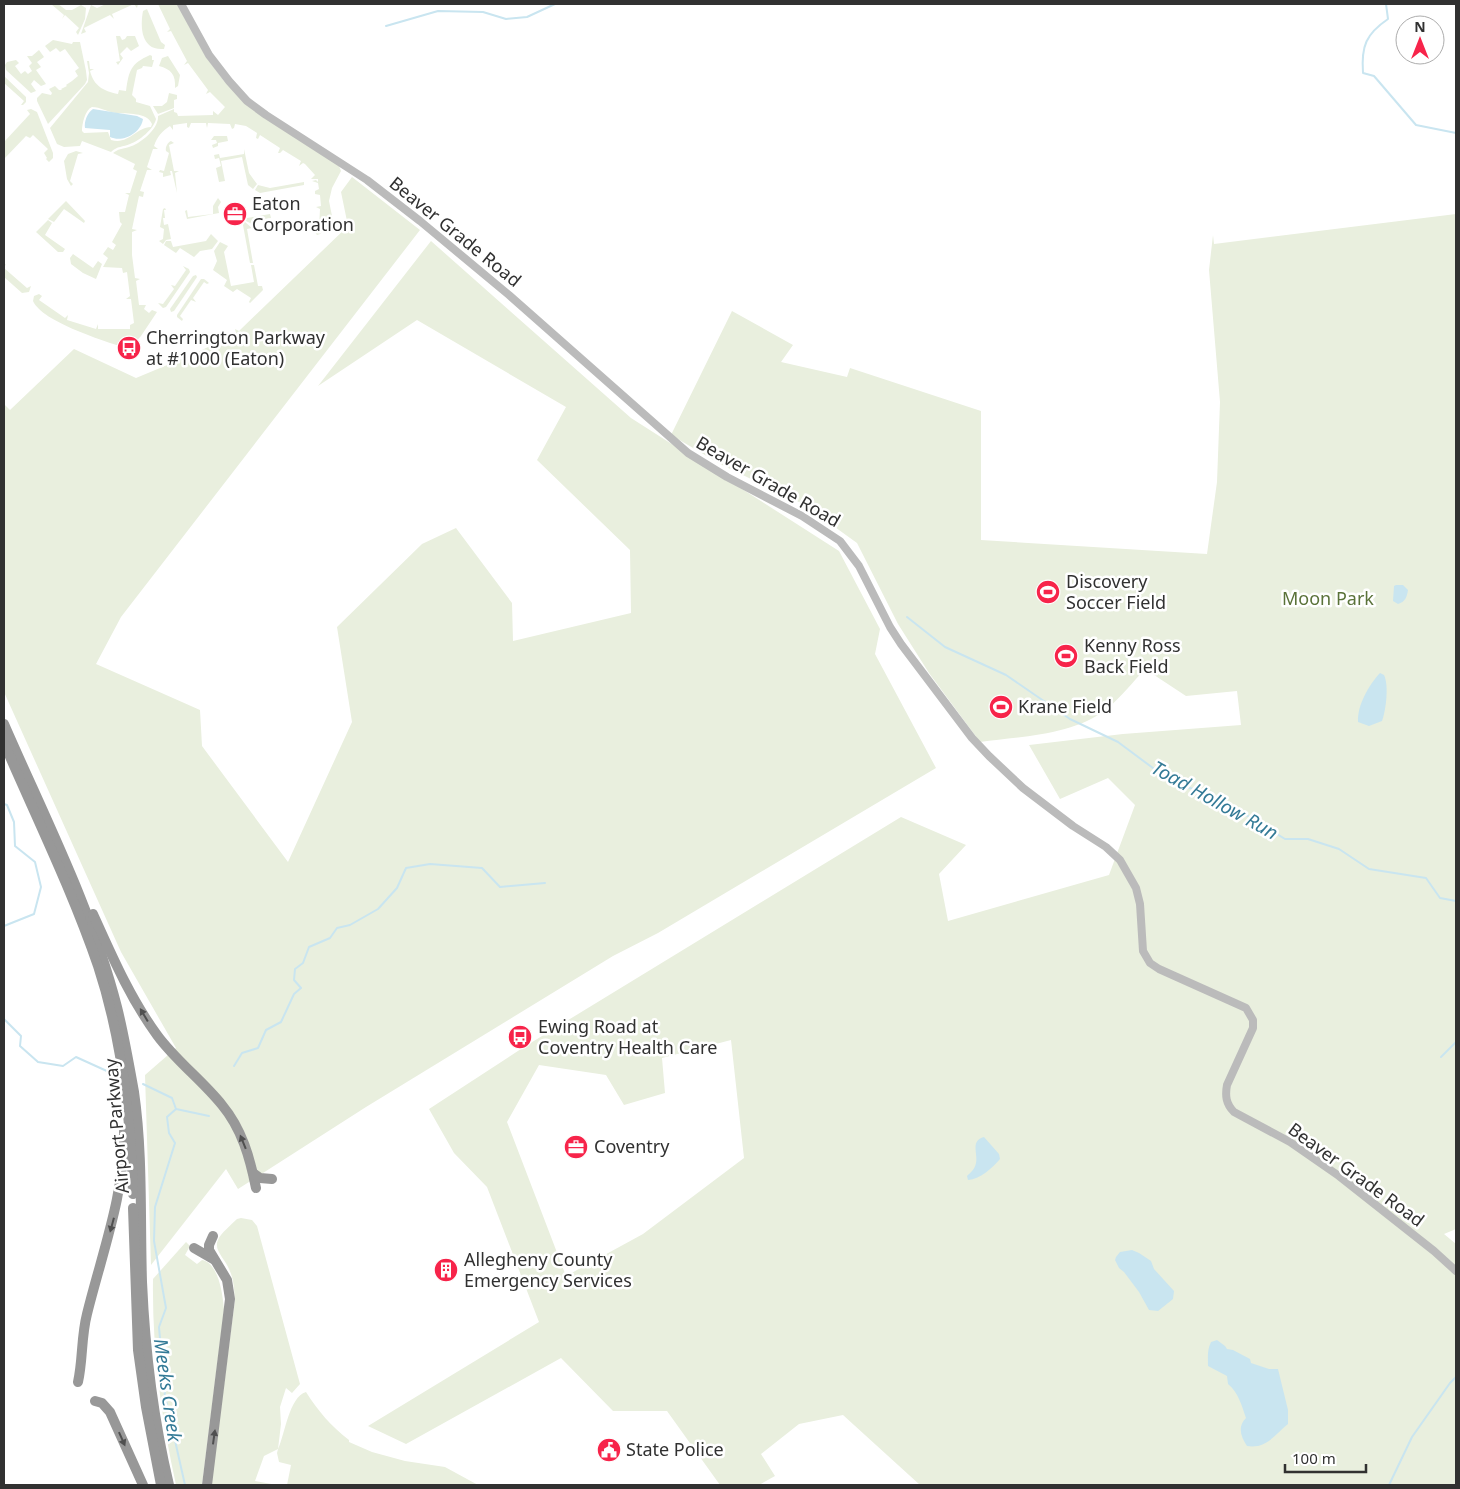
<svg xmlns="http://www.w3.org/2000/svg" width="1460" height="1489" viewBox="0 0 1460 1489" font-family="'Noto Sans',sans-serif">
<style>
.green{fill:#e9efde;fill-rule:evenodd}
.water{fill:#c9e5f0}
.lines{fill:none;stroke-linecap:round;stroke-linejoin:round}
.stream{stroke:#c9e5f0;stroke-width:2}
.secondary{stroke:#bbb;stroke-width:8}
.motorway{stroke:#989898;stroke-width:10}
.oneway{fill:#505050}
.labels{text-anchor:middle;stroke-width:5;stroke-linejoin:round;paint-order:stroke}
.poi-label{font-size:18px;fill:#313131;stroke:#fff;text-anchor:start}
.street-label{font-size:18px;fill:#313131;stroke:#fff}
.park-label{font-size:18px;fill:#5a7239;stroke:#fff}
.water-label{font-size:19px;font-style:italic;fill:#337a96;stroke:#fff}
</style>
<rect width="100%" height="100%" fill="#fff"/>
<!-- green -->
<g class="green">
<path d="M51,4H58L66,10H72L81,5L86,8L85,19L78,35L76,32L79,28L65,15L62,19L64,15Z"/>
<path d="M106,4H138L137,8L134,4L112,14L114,19L110,15L84,28L86,32L81,34L91,5L97,8Z"/>
<path d="M158,4H177L206,57L224,81L339,166L341,171L332,188L329,201L333,221L320,234L317,235L314,231L315,229L319,228L320,209L316,207L321,206L320,195L315,194V191L319,189L318,183L312,181L316,180L318,182V179H311L315,175L305,164L303,163L299,166L301,161L283,150L280,153H278L280,148L260,135L258,139L256,138L257,133L246,126L235,124L234,128L232,129L230,124L208,123L207,128L206,123H191L189,128L187,127V123L173,125V130L170,126C162,131 157,137 154,146L158,149H153L147,167L152,170H147L140,191L144,192L143,197L139,196L132,229L137,230L132,232V255L135,278L140,279L136,281L139,305H146L144,309L149,313L152,310L157,312L141,336L129,349C107,342 42,322 33,301L34,296L39,294L42,296L39,300L65,318L68,315L67,320L96,329L98,324V329H130V325L134,323L131,299H126L130,296L127,272L123,273L122,268L103,267L108,258L103,254L108,247L113,250L116,245L112,242L122,224L120,222L119,212H125L129,195L125,193H130L137,171L133,169L135,164L113,153C118,149 122,149 129,147C140,144 159,129 158,116L174,109V112L177,113L178,116L213,115V111L218,115L225,107L210,92L206,94L208,90L188,63L184,65L187,61L171,31L167,32L170,29Z"/>
<path d="M147,9L161,42L165,45L164,49C141,51 140,27 143,11Z"/>
<path d="M116,36H120L122,40L125,39L127,36H135L139,46L131,51L127,47L120,54L123,58L118,65L116,62L120,61Z"/>
<path d="M53,40L72,44L73,42H80L86,71L87,80L85,84L48,124L37,101V98L42,93L51,95L52,93L49,89L55,86L59,90H62L61,89L67,86L66,85L72,81L73,82L72,81L78,76L75,71L79,68L65,49L60,52L56,48L50,52L45,46Z"/>
<path d="M39,50L44,57L37,62L41,67L36,70L46,84L41,86L34,80L31,84L36,91L31,93L6,70L5,65L7,62L16,60L19,63L15,66L21,74L25,71L28,74L32,71L29,66L32,63L27,56H32Z"/>
<path d="M150,55L152,56V60H154L152,67L143,66L142,68L137,70L132,95L136,99V102L150,106L156,119C154,129 139,141 130,144C123,147 117,146 111,152L82,141L80,146L64,147L57,144L50,128L88,82L89,73L87,61H89L90,69H94L90,71C94,86 103,91 118,94L119,90L126,91C129,71 130,64 150,55ZM92,107C100,107 108,112 116,113C127,114 147,112 152,124L151,127C135,128 129,145 111,140L108,132L84,133L82,131C82,124 85,110 92,107Z"/>
<path d="M168,56L180,75L178,86L175,88C176,75 171,69 159,66L162,58Z"/>
<path d="M4,76L26,97V102L23,105H21L24,101L4,83Z"/>
<path d="M169,93L177,95V99L174,100V108L158,114L153,106H162L167,102Z"/>
<path d="M31,109L37,112L53,153V158L49,162L46,159L47,158L44,153L48,149L33,135L30,138L26,136L4,159V142L30,114L27,110Z"/>
<path d="M214,136H227L228,141L218,143V146L213,148L212,145L217,143L216,140H211Z"/>
<path d="M171,141L174,143L169,145L174,171H179L175,173L177,193L172,171H170L171,175L163,177V173L159,172L160,170L164,171L169,153L166,151C165,147 168,142 171,141Z"/>
<path d="M244,149L249,173L257,184L253,189L248,185L242,157L221,161L225,181L219,182L216,168L221,166L219,158L215,159L214,155L219,154L220,158L244,154Z"/>
<path d="M76,151L83,153L78,154L70,181L73,184L71,186L67,179L64,161L68,154Z"/>
<path d="M352,177L420,230L121,617L96,664L200,710L202,746L288,862L352,722L337,627L422,544L456,528L512,603L513,641L631,613L630,550L537,460L566,407L417,320L318,386L431,241L631,418L839,551L880,629L875,654L936,768L658,933L613,956L366,1107L238,1189L226,1169L151,1265L145,1075L176,1048L121,952L4,692V404L10,410L74,349L136,378L196,353L236,333L235,329L239,331L348,226L341,192Z"/>
<path d="M304,182V185L260,193L255,190L258,185L270,188Z"/>
<path d="M218,198L221,202L218,207L219,213L187,219L185,211L187,210L188,217L213,214V206Z"/>
<path d="M66,201L85,221L84,223L64,209L54,222L48,219Z"/>
<path d="M165,208L166,210H164L165,218H163L164,225L168,224L171,239L166,240L163,244L159,241L163,239L164,229L160,227L163,209Z"/>
<path d="M270,214L271,218L253,221L254,225L246,221L247,218Z"/>
<path d="M1456,214V1229L1444,1234L1456,1244V1485H920L843,1415L799,1424L761,1454L775,1476L759,1485H720L667,1411H613L561,1358L406,1444L368,1426L539,1322L487,1187L454,1153L429,1109L524,1047L901,817L966,845L939,874L948,921L1109,875L1135,805L1108,778L1060,799L1029,745L1123,734L1241,725L1237,691L1186,696L1145,669C1133,682 1121,697 1108,708C1073,736 1022,736 980,742L929,673L898,624L857,543L803,504L722,465L671,435L732,311L793,345L781,362L847,377L850,368L981,411V540L1207,554L1217,482L1220,402L1209,270L1213,235L1214,244ZM731,1040L744,1158L643,1234L566,1276L507,1122L539,1065L606,1075L624,1105L665,1093L662,1058Z"/>
<path d="M48,220L52,223L45,235L65,249L63,252H58L36,232Z"/>
<path d="M245,222L252,228L247,229L253,263H250L243,225Z"/>
<path d="M211,234L218,241L212,249L200,251L194,257L180,248L176,253L164,245L166,241H171L173,247L206,241Z"/>
<path d="M220,242L228,246L224,252L231,286L254,282L251,265H254L258,286H262L263,290L250,303L249,302L251,298L237,289L233,292L224,286L227,280L213,270L217,261L214,251Z"/>
<path d="M73,254L93,268L98,261L102,264L96,279L83,273L71,264L70,258Z"/>
<path d="M6,264L4,268L27,288L31,286L29,292L22,293L4,277V265Z"/>
<path d="M183,266L189,269L190,272L166,307L163,308L158,303L163,304L174,289L171,285L175,286L186,270Z"/>
<path d="M196,275L197,277L174,311L171,312L170,309L193,276Z"/>
<path d="M201,279H204L209,283L207,284L204,282L193,298L196,302L191,300L180,316L183,319L182,321L177,317V315Z"/>
<path d="M241,1218L252,1220L257,1226L300,1384L292,1393L286,1388L280,1407L281,1424L278,1449C285,1434 289,1397 306,1392C318,1411 331,1426 349,1440V1442L372,1452L405,1461L445,1467L478,1485H287L291,1465L279,1462L277,1453L278,1449L264,1456L255,1481L277,1485H211L235,1300C234,1289 234,1279 229,1269C226,1260 213,1250 218,1240C221,1233 231,1225 237,1219Z"/>
<path d="M186,1242L190,1246L185,1255L197,1264L202,1260C219,1263 223,1296 224,1310L202,1485H176C161,1416 152,1350 153,1279Z"/>
</g>
<!-- water -->
<g class="water">
<path d="M93,109L137,116L143,119C141,133 123,143 110,137V130L85,128C84,122 87,113 93,109Z"/>
<path d="M1396,585H1403L1408,590C1407,597 1405,602 1398,604L1393,601L1394,586Z"/>
<path d="M1380,673L1384,675C1389,685 1386,710 1382,721L1369,726L1358,722C1357,705 1369,685 1380,673Z"/>
<path d="M984,1137L999,1154L1000,1159C992,1168 981,1179 968,1180L967,1176C971,1172 975,1169 976,1163C978,1153 970,1141 984,1137Z"/>
<path d="M1132,1250L1139,1253L1151,1261L1154,1269L1174,1291L1173,1299L1158,1311L1149,1310L1139,1292L1124,1272L1119,1268L1115,1260L1116,1257L1120,1252Z"/>
<path d="M1217,1340L1225,1346L1227,1349L1233,1350L1250,1359L1251,1363L1269,1369H1278L1288,1410V1424C1275,1434 1267,1449 1247,1446C1241,1437 1237,1427 1246,1418C1242,1406 1238,1392 1228,1384L1227,1376L1208,1366C1208,1357 1207,1350 1211,1342Z"/>
</g>
<g class="lines">
<!-- stream -->
<g class="stream">
<path d="M1385,4H1386L1388,19C1366,34 1361,46 1363,73L1374,76L1416,125L1456,133"/>
<path d="M386,26L438,11L483,12L506,19L527,17L555,4"/>
<path d="M907,617L945,647L1006,675L1070,719L1118,742L1169,780L1222,800L1285,839H1308L1339,849L1369,869L1426,878L1440,898L1456,901"/>
<path d="M4,804L7,805L14,822L15,846L35,862L41,887L34,914L4,926"/>
<path d="M4,1019L21,1036L20,1046L38,1062L63,1066L76,1057L109,1072"/>
<path d="M1441,1057L1456,1042"/>
<path d="M234,1066L242,1053L258,1048L266,1030L281,1022L294,994L301,988L294,980L295,969L303,963L309,947L330,938L337,928L350,925L378,909L397,888L406,868L430,864L482,868L500,887L545,883"/>
<path d="M143,1084L172,1098L176,1109L167,1117L169,1133L175,1143L155,1207L154,1241L166,1308L159,1327L165,1396L185,1485"/>
<path d="M176,1109L209,1116"/>
<path d="M1389,1485L1412,1437L1450,1383L1456,1377"/>
</g>
<!-- secondary -->
<path class="secondary" d="M181,4L209,55L229,81L247,101L266,115L367,180L420,221L509,295L688,453L727,477L802,516L840,541L859,566L890,627L901,644L972,738L989,756L1023,788L1073,826L1106,847L1120,860L1136,888L1140,904L1143,951L1150,963L1159,969L1246,1008L1253,1020V1028L1227,1085C1225,1096 1226,1104 1234,1112L1290,1142L1339,1176L1434,1251L1456,1271"/>
<!-- motorway -->
<g class="motorway">
<path d="M4,724C44,816 92,909 117,1007C124,1035 129,1064 134,1092C143,1154 140,1219 142,1282C145,1351 153,1418 169,1485"/>
<path d="M4,743C36,817 72,890 98,966C121,1036 131,1120 133,1194"/>
<path d="M93,914C112,956 130,998 157,1035C176,1061 202,1080 222,1105C242,1129 250,1158 256,1188"/>
<path d="M253,1173L260,1178L272,1179"/>
<path d="M133,1208L138,1350L146,1407L161,1485"/>
<path d="M194,1248L213,1259"/>
<path d="M78,1382C83,1360 81,1337 87,1314C102,1253 125,1194 124,1131"/>
<path d="M95,1401L102,1403L110,1412L143,1485"/>
<path d="M207,1485L230,1299L227,1280L209,1250V1245L213,1236"/>
</g>
</g>
<!-- one-way arrows -->
<defs><path id="oneway-solid" d="M-6-.8H1V-3.2L6.5 0L1 3.2V.8H-6Z" transform="scale(1.25)"/></defs>
<g class="oneway">
<use href="#oneway-solid" transform="translate(144 1015) rotate(-121)"/>
<use href="#oneway-solid" transform="translate(243 1142) rotate(-112)"/>
<use href="#oneway-solid" transform="translate(112 1225) rotate(105)"/>
<use href="#oneway-solid" transform="translate(214 1437) rotate(-82)"/>
<use href="#oneway-solid" transform="translate(122 1439) rotate(66)"/>
</g>
<!-- icons -->
<defs>
<g id="office-disc" transform="scale(1.25)"><circle r="9.5" fill="#f7244a" stroke="#fff"/><path d="M-6-3h4V-5.5h4V-3h4V5H-6ZM-1-4.5V-3h2v-1.5ZM-6 0V1H6V0Z" fill="#fff"/></g>
<g id="bus-disc" transform="scale(1.25)"><circle r="9.5" fill="#f7244a" stroke="#fff"/><path d="M-5-6H5V4H4V6H2V4H-2V6H-4V4H-5ZM-3.5-4V0h7V-4ZM-3.5 1.2v1.5H-2V1.2ZM2 1.2v1.5H3.5V1.2Z" fill="#fff"/></g>
<g id="stadium-disc" transform="scale(1.25)"><circle r="9.5" fill="#f7244a" stroke="#fff"/><path d="M0-5a6.5 5 0 1 0 0 10a6.5 5 0 1 0 0-10ZM-3.5-1.8h7v3.6h-7Z" fill="#fff"/></g>
<g id="building-disc" transform="scale(1.25)"><circle r="9.5" fill="#f7244a" stroke="#fff"/><path d="M-4-6H4V6H1V3H-1V6H-4ZM-2.5-4.3h1.7v1.8h-1.7ZM.8-4.3h1.7v1.8H.8ZM-2.5-1h1.7V.8h-1.7ZM.8-1h1.7V.8H.8Z" fill="#fff"/></g>
<g id="civic-disc" transform="scale(1.25)"><circle r="9.5" fill="#f7244a" stroke="#fff"/><path d="M-.6-6.5H3V-4.5H.6V-3L4-1V1h2V6H-6V1h2V-1L-.6-3ZM-1.2 2.5V6h2.4V2.5Z" fill="#fff"/></g>
</defs>
<g fill-rule="evenodd">
<use href="#office-disc" x="235" y="214"/>
<use href="#bus-disc" x="129" y="348"/>
<use href="#stadium-disc" x="1048" y="592"/>
<use href="#stadium-disc" x="1066" y="656"/>
<use href="#stadium-disc" x="1001" y="707"/>
<use href="#bus-disc" x="520" y="1037"/>
<use href="#office-disc" x="576" y="1147"/>
<use href="#building-disc" x="446" y="1270"/>
<use href="#civic-disc" x="609" y="1450"/>
</g>
<g class="labels">
<!-- poi labels -->
<g class="poi-label">
<text x="252" y="210">Eaton<tspan x="252" dy="21">Corporation</tspan></text>
<text x="146" y="344">Cherrington Parkway<tspan x="146" dy="21">at #1000 (Eaton)</tspan></text>
<text x="1066" y="588">Discovery<tspan x="1066" dy="21">Soccer Field</tspan></text>
<text x="1084" y="652">Kenny Ross<tspan x="1084" dy="21">Back Field</tspan></text>
<text x="1018" y="713">Krane Field</text>
<text x="538" y="1033">Ewing Road at<tspan x="538" dy="21">Coventry Health Care</tspan></text>
<text x="594" y="1153">Coventry</text>
<text x="464" y="1266">Allegheny County<tspan x="464" dy="21">Emergency Services</tspan></text>
<text x="626" y="1456">State Police</text>
</g>
<!-- street labels -->
<g class="street-label">
<text transform="translate(455 232) rotate(39)" y="6">Beaver Grade Road</text>
<text transform="translate(768 482) rotate(30)" y="6">Beaver Grade Road</text>
<text transform="translate(117 1126) rotate(-95)" y="6">Airport Parkway</text>
<text transform="translate(1356 1175) rotate(36)" y="6">Beaver Grade Road</text>
</g>
<!-- park labels -->
<g class="park-label">
<text x="1328" y="605">Moon Park</text>
</g>
<!-- water labels -->
<g class="water-label">
<text transform="translate(1215 800) rotate(29)" y="7">Toad Hollow Run</text>
<text transform="translate(168 1390) rotate(82)" y="7">Meeks Creek</text>
</g>
</g>
<!-- border -->
<rect width="1460" height="1489" fill="none" stroke="#313131" stroke-width="10"/>
<!-- north arrow -->
<g transform="translate(1420 40)"><circle r="24" fill="#ffffff" stroke="#adadad"/>
<path d="M0-4L9 19L0 12L-9 19Z" fill="#f7244a"/>
<text y="-8" font-size="14" font-weight="bold" text-anchor="middle" fill="#313131">N</text>
</g>
<!-- scale -->
<path d="M1285 1464v8h81v-8" fill="none" stroke="#313131" stroke-width="2.5"/>
<text x="1292" y="1464" font-size="15" fill="#313131" stroke="#ffffff" stroke-width="4" paint-order="stroke">100 m</text>
</svg>
